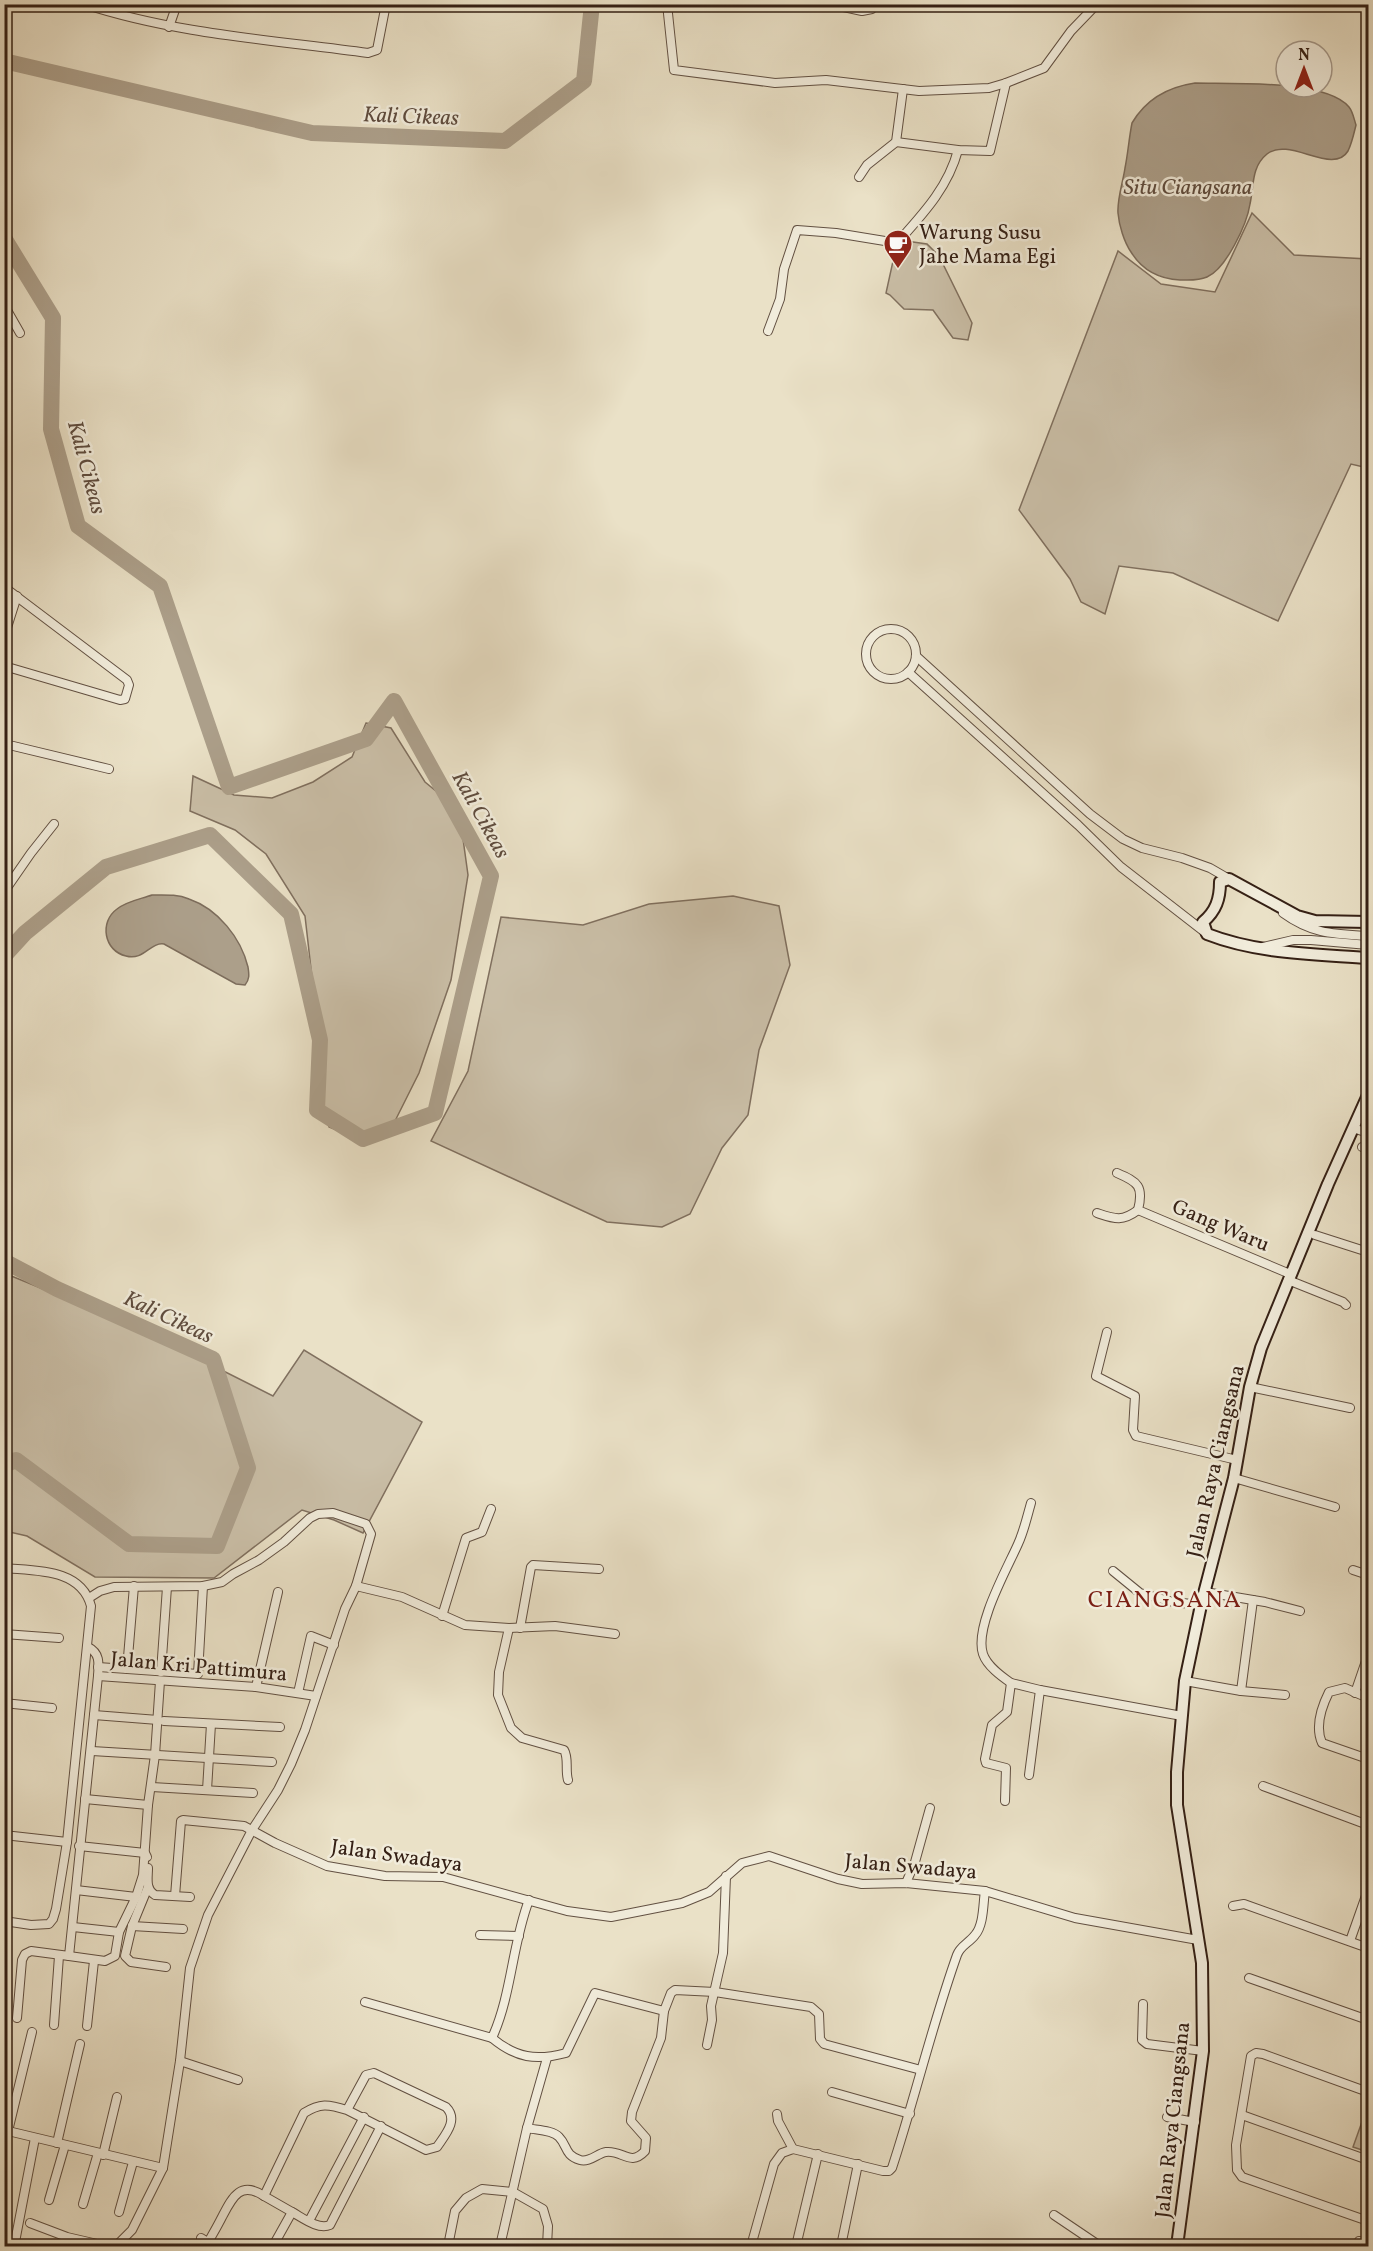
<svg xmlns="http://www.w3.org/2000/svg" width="1373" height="2251" viewBox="0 0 1373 2251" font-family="Vollkorn,serif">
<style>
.green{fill:#cbc0a9;stroke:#80705f;stroke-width:1.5}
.water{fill:#ac9f8a;stroke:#7c6c5b;stroke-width:1.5}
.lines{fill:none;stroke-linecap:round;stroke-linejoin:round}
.river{stroke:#ac9f8a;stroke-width:16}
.street-casing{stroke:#625042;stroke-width:10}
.secondary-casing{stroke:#352015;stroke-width:14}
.street{stroke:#f1ecdb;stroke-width:8}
.secondary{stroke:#f1ecdb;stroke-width:10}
.labels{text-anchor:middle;stroke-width:5;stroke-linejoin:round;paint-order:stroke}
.poi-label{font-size:21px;fill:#352015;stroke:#f1ecdb;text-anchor:start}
.street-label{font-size:21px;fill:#352015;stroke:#f1ecdb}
.water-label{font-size:22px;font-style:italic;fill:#5f4c3e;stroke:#f1ecdb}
.quarter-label{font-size:24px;letter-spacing:1.5px;fill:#7a1f14;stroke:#f1ecdb}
</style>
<rect width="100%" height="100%" fill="#eae1c7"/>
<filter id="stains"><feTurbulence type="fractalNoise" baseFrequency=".00333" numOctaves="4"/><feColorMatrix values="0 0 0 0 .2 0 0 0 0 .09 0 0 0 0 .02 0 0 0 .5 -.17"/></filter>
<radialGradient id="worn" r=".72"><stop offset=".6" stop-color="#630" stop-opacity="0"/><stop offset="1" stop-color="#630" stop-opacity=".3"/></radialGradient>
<!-- green -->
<g class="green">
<path d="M1252,213L1294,255L1368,259V468L1351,464L1278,621L1173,573L1119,566L1105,614L1081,602L1070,579L1019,510L1118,251L1161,284L1215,292Z"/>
<path d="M906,241L927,244L939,256L972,323L968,340L953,338L933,310L904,309L890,295L886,293L897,243Z"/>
<path d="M366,723L391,728L425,782L459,810L468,875L451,980L419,1073L394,1123L351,1136L329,1127L319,1095L316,1013L305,916L266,854L235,830L190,811L193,776L234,795L272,798L313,782L352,757Z"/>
<path d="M733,896L779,906L790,965L759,1050L748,1115L722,1148L690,1214L662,1227L607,1222L431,1141L468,1071L501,917L583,925L649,904Z"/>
<path d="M4,1273L136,1327L273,1396L304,1350L422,1422L363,1533L334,1520L302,1510L214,1578L95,1577L27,1536L5,1531Z"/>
<path d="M1368,2105V2152L1353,2147Z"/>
</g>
<!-- water -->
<g class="water">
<path d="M1195,83C1230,84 1326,79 1349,107C1353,112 1354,119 1356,125C1354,133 1352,143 1348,151C1333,176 1289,136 1267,154C1251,167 1254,186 1250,204C1247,224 1226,269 1207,277C1198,281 1190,280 1180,280C1160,279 1142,270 1131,252C1124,242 1119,225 1118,213C1117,199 1123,182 1125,168C1128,153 1129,138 1132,123C1146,99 1168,87 1195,83Z"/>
<path d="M152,895C165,895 177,894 189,899C218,909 241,938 248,967C249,974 250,979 245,985L236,984L164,944C150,942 144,961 126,956C104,951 99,922 117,909C127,901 141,899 152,895Z"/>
</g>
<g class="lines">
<!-- river -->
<g class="river">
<path d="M4,61L312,133L505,141L584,81L592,4"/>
<path d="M4,238L53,318L51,429L78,526L160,586L229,787L366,739L394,701L491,876L435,1113L363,1139L317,1110L320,1040L291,914L210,835L106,867L25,933L4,956"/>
<path d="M4,1261L57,1289L213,1359L248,1468L217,1546L129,1544L16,1460L4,1465"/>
</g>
<!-- street casing -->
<g class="street-casing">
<g id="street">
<path d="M84,4C175,34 273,40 368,53L377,50L386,4"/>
<path d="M667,4L674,70L775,83L826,80L919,91L989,88L1006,83L1044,68L1071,31L1097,4"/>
<path d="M830,4L862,11L872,9L874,4"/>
<path d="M169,27L177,4"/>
<path d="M896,142L958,150L990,151L1006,83"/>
<path d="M859,177L867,165L896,142L903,89"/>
<path d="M4,305L20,333"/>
<path d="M768,331L780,299L784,269L797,230L836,233L897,243C922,215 948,188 958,150"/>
<path d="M4,587L127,680L129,685L125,699L120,700L4,666"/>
<circle cx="891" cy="654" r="25"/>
<path d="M4,637L17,596"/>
<path d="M916,656L1090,814L1123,839L1142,848L1182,858L1210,868L1229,879"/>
<path d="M908,672L1078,825L1121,867L1206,933"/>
<path d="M5,744L109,769"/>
<path d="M4,892L31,853L54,824"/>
<path d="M1283,913C1312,934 1333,934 1368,936"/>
<path d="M1263,947L1293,940H1311L1368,945"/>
<path d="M1353,1128L1368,1133"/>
<path d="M1362,1147L1368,1149"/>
<path d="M1117,1173C1138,1182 1144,1186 1138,1210L1290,1274"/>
<path d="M1097,1213C1115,1219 1122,1222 1138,1210"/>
<path d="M1315,1235L1368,1252"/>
<path d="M1288,1280L1343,1302L1346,1305"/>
<path d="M1107,1332L1096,1376L1135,1396L1133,1430L1136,1436L1237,1460"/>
<path d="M1250,1387L1350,1408"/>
<path d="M1234,1478L1335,1507"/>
<path d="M4,1568C35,1571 81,1568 91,1606L67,1842L56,1909L53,1919L49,1924L31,1925L4,1921"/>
<path d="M1353,1570L1368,1575"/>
<path d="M1113,1571L1140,1593L1173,1602L1201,1605"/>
<path d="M356,1586L402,1597L465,1625L509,1628L555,1626L615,1634"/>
<path d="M1205,1592L1265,1602L1300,1611"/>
<path d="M89,1598L100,1591L114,1587L203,1586L222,1582L233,1574L259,1560L284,1542L310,1518L318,1514L333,1513L366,1524L371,1534L356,1586L345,1609L305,1730L291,1764L278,1790L252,1830L208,1915L190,1968L180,2061L163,2168L132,2230L116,2246"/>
<path d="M1253,1600L1241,1691L1285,1695"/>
<path d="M442,1616L466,1538L482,1532L491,1509"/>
<path d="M509,1628L499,1672L498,1695L511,1728L522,1738L564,1750C569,1758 565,1770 568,1780"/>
<path d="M520,1628L531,1567L533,1565L599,1569"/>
<path d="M4,1634L59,1638"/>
<path d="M98,1667L198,1674L203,1586"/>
<path d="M127,1669L134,1586"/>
<path d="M161,1672L167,1587"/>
<path d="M98,1676L256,1687L316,1696"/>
<path d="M1185,1681L1241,1691"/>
<path d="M1011,1683C1001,1676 987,1666 983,1654C974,1627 1007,1569 1018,1544C1024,1531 1027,1517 1031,1503"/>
<path d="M256,1687L278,1592"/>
<path d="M298,1693L311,1636L334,1645"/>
<path d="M1355,1693L1368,1655"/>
<path d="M1368,1698L1345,1688L1329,1692C1322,1706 1315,1727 1322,1743L1368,1759"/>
<path d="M4,1703L52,1708"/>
<path d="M94,1715L158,1720"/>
<path d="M164,1721L280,1727"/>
<path d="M92,1751L272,1762"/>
<path d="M1029,1775L1040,1690"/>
<path d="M1263,1786L1368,1825"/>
<path d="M152,1787L253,1793"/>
<path d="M207,1790L211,1724"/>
<path d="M85,1799L148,1805"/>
<path d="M1005,1801L1006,1768L986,1763L985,1759L992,1725L1007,1712L1011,1683L1040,1690L1182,1716"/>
<path d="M4,1835L67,1842"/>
<path d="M79,1846L145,1853L147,1857"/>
<path d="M148,1868C148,1878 145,1889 155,1895L190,1897"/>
<path d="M906,1883L915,1862L930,1808"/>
<path d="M148,1887L132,1926L125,1956L131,1962L166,1967"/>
<path d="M76,1890L136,1897"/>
<path d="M175,1896L181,1821L183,1820L244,1826L275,1843L327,1866L385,1876L443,1877L567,1911L611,1917L682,1903L709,1892L742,1863L769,1856L838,1879L862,1884L906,1883L985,1891L1075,1918L1198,1940"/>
<path d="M1233,1906L1244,1904L1368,1948"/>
<path d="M132,1926L183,1929"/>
<path d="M73,1927L119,1932"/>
<path d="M480,1935L519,1936"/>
<path d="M1350,1941L1368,1890"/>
<path d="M69,1956L105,1961L115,1956L119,1932L136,1897L143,1875L148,1805L155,1755L160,1681"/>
<path d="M1249,1978L1368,2020"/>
<path d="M365,2002L492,2038C512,1994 512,1944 529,1900"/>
<path d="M1143,2004L1142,2040L1147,2044L1203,2051"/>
<path d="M17,2018L22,1960L25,1954L31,1951L69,1956L98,1676C99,1663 100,1653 88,1647"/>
<path d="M54,2025L59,1956"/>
<path d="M87,2026L94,1961"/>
<path d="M492,2038C516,2058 536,2061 566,2053L595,1993L664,2011L671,1993L675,1990L715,1992L811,2007L819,2014L820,2039L824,2044L921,2070"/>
<path d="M707,2045L712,2020L711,2006L723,1953L726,1876"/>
<path d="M180,2061L238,2080"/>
<path d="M832,2092L910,2114"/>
<path d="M1368,2092L1263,2054L1256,2053L1251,2056L1236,2145L1237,2170L1242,2177L1368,2221"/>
<path d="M777,2114L778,2121L793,2149"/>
<path d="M1242,2115L1368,2160"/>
<path d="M1167,2117L1195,2122"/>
<path d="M527,2128C535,2130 553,2130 559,2137C568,2146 564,2155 580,2160C589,2163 598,2153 606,2152C623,2150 630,2167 645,2151L646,2138L631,2121L632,2112L661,2038L664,2011"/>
<path d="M8,2131L32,2032"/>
<path d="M4,2132L8,2131L163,2168"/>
<path d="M57,2143L80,2044"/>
<path d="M103,2155L117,2097"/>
<path d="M264,2196L292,2212"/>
<path d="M49,2200L65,2145"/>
<path d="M83,2204L98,2153"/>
<path d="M119,2212L133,2162"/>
<path d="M1054,2215L1100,2246"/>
<path d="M309,2221L364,2117"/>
<path d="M30,2223L67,2237L106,2246"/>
<path d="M201,2238L214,2246"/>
<path d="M1359,2241L1368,2242"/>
<path d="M15,2242L35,2138"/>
<path d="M206,2246C211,2237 217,2227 222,2217C232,2198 240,2180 264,2196L304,2113C320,2103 328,2104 347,2110L426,2150L437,2147C445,2135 459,2120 446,2107L374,2073L366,2075L347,2110"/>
<path d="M273,2246L292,2212C303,2218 318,2230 330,2225L381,2126"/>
<path d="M448,2246L455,2211L466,2198L482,2189L513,2192L543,2209L548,2226L547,2246"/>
<path d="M500,2246L527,2128L547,2058"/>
<path d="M751,2246L774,2164L782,2153L793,2149L883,2171H889L892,2168C915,2098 932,2025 957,1955C960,1946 969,1943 975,1935C984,1925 983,1903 985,1891"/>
<path d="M796,2246L818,2154"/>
<path d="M841,2246L858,2164"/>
</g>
</g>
<!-- secondary casing -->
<g class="secondary-casing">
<g id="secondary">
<path d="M1368,922L1315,921L1297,916L1229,879L1220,882C1220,899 1216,911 1203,922L1207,934C1258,954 1315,954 1368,958"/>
<path d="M1177,2246L1203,2051L1202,1963L1177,1805V1772L1185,1681L1201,1605L1234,1478L1250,1387L1261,1348L1328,1184L1368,1095"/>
</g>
</g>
<!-- street -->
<use href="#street" class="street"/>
<!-- secondary -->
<use href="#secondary" class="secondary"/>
</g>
<!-- icons -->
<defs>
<g id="cafe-pin" transform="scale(1.5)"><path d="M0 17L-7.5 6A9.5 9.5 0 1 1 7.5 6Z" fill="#8f2418" stroke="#f1ecdb"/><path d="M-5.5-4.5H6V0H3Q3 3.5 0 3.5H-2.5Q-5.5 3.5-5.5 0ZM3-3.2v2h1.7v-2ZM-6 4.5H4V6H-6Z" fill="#fff"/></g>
</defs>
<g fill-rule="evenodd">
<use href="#cafe-pin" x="898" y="244"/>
</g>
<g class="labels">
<!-- poi labels -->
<g class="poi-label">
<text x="919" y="239">Warung Susu<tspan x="919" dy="24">Jahe Mama Egi</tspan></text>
</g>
<!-- street labels -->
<g class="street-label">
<text transform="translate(1221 1225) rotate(23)" y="7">Gang Waru</text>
<text transform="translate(1215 1461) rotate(-77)" y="7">Jalan Raya Ciangsana</text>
<text transform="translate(199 1666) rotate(5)" y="7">Jalan Kri Pattimura</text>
<text transform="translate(397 1855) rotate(8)" y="7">Jalan Swadaya</text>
<text transform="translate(911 1866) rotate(5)" y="7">Jalan Swadaya</text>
<text transform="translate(1172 2120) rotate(-84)" y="7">Jalan Raya Ciangsana</text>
</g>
<!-- water labels -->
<g class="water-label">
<text transform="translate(411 115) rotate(2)" y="8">Kali Cikeas</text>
<text x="1188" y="194">Situ Ciangsana</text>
<text transform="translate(88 467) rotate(75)" y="8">Kali Cikeas</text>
<text transform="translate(482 814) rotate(61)" y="8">Kali Cikeas</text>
<text transform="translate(169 1316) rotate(25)" y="8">Kali Cikeas</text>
</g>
<!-- quarter labels -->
<g class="quarter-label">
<text x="1165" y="1607">CIANGSANA</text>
</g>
</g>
<!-- margin -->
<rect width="1373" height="2251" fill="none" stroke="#eae1c7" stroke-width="24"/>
<rect x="6" y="6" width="1361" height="2239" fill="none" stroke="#352015" stroke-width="3"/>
<rect x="12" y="12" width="1349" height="2227" fill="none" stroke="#352015" stroke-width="1.5"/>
<!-- north arrow -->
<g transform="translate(1304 69)"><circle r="28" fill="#f1ecdb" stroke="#a69a8c" stroke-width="1.5"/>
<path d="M0-4.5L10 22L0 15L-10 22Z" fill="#8f2418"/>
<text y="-9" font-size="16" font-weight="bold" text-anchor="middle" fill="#352015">N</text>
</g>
<rect width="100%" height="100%" filter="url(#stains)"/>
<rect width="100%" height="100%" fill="url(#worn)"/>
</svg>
